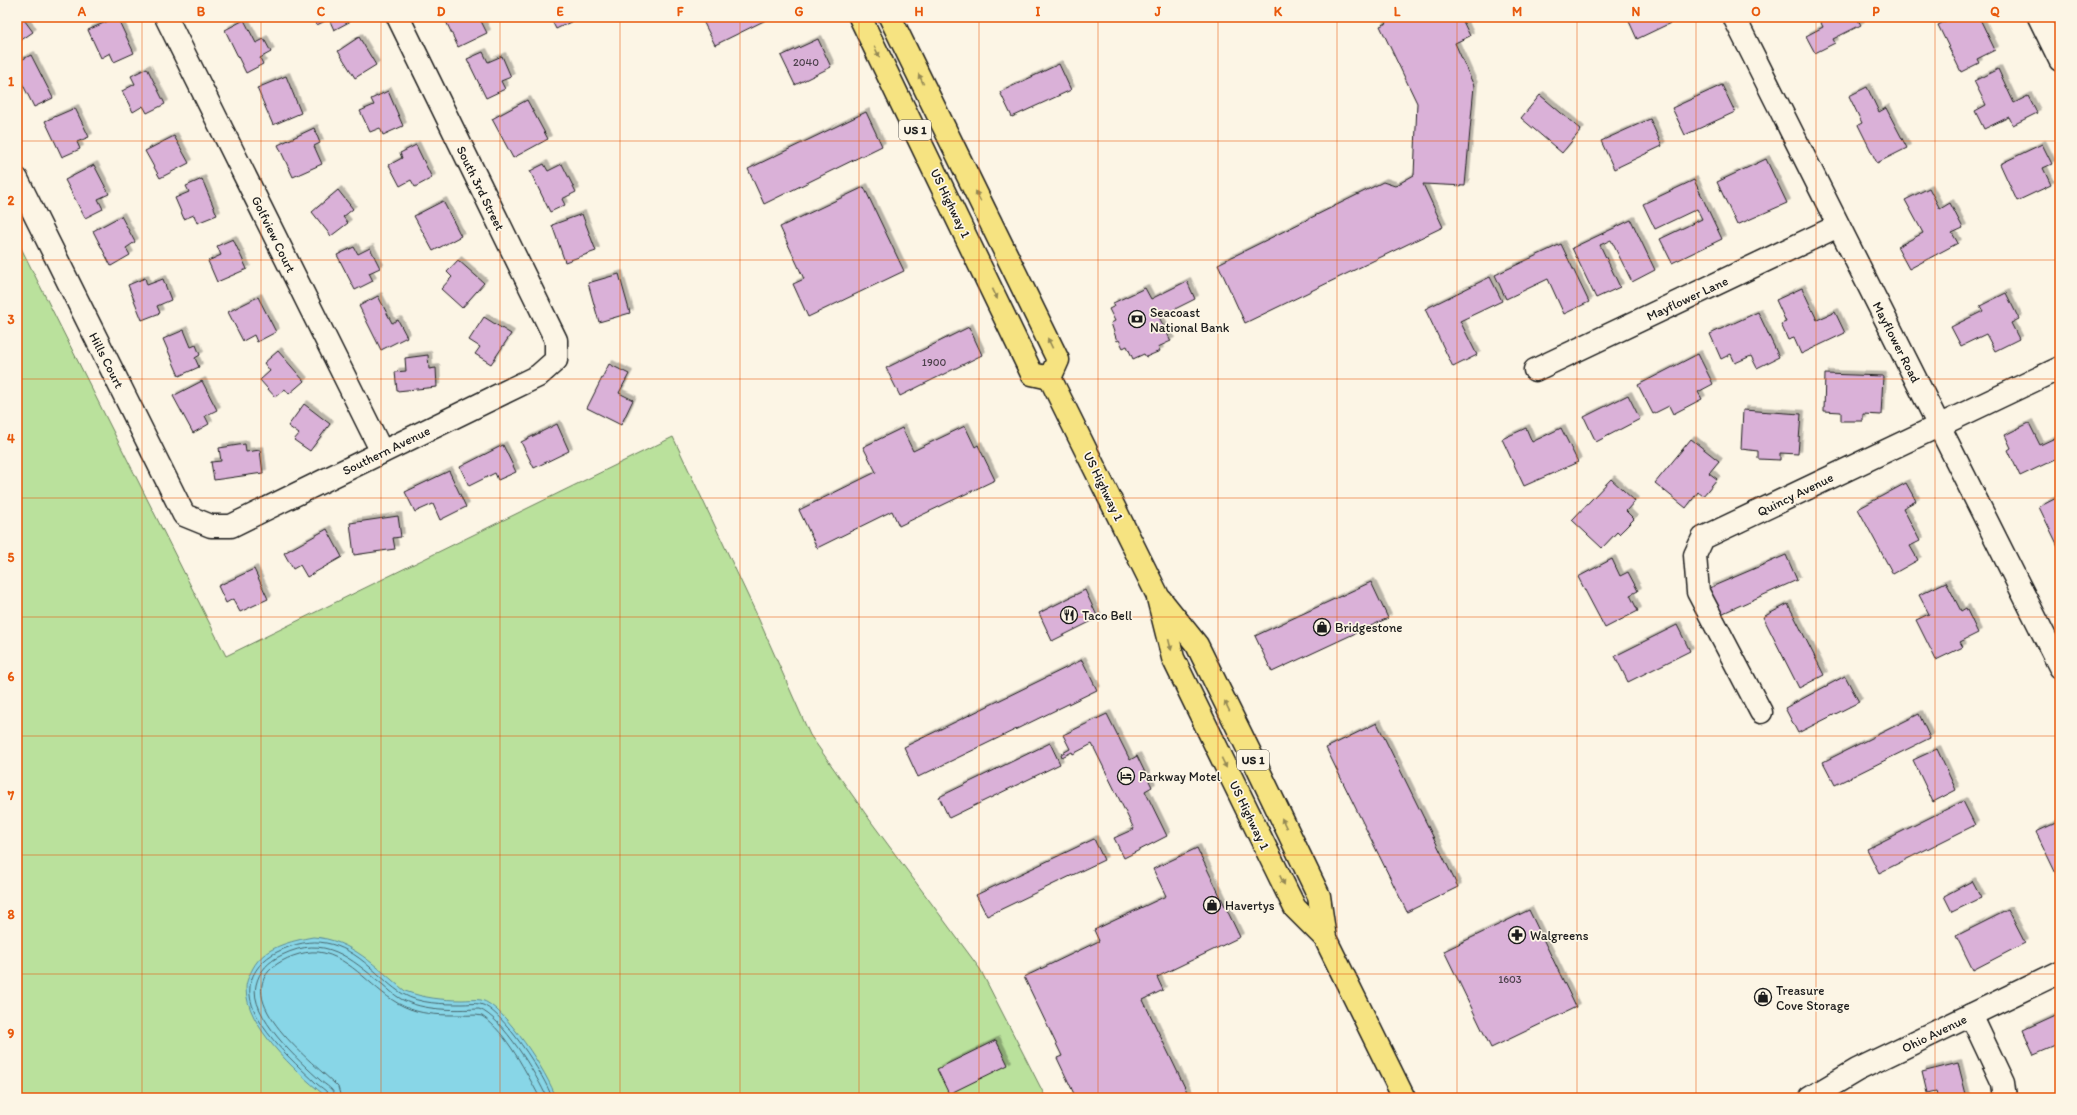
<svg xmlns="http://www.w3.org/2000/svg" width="2077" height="1115" viewBox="0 0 2077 1115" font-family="Itim,sans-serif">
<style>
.green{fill:#bae19c;stroke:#6b7e5c}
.water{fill:#88d6e7;stroke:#5d8c96}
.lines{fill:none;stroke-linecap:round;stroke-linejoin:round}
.shore{stroke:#47666d;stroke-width:1}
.building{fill:#dab1d8;stroke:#1c1c1c;filter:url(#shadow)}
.minor-casing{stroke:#1c1c1c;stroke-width:25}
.major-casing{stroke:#1c1c1c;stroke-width:25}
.minor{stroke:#fcf5e5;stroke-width:22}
.major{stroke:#f6e381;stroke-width:22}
.oneway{fill:#948954}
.grid{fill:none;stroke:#e8590c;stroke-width:1;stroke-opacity:0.55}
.labels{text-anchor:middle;stroke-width:3.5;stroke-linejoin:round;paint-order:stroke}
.number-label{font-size:11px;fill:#4c414b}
.shield{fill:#fcf5e5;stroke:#5f5d58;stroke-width:1}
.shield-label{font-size:12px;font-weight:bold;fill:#1c1c1c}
.street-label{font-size:13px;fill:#1c1c1c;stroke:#fcf5e5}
.poi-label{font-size:13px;fill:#1c1c1c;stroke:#fcf5e5;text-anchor:start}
.neatline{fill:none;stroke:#e8590c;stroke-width:1.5}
.grid-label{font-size:13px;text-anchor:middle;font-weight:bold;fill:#e8590c}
</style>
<defs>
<filter id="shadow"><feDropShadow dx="3.5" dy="-3.5" stdDeviation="0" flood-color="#0004"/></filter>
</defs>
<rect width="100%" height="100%" fill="#fcf5e5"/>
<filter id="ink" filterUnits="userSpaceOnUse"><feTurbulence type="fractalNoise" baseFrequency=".025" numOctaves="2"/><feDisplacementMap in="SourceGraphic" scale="8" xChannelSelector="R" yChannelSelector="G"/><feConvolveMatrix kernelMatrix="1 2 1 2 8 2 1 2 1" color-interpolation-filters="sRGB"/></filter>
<g filter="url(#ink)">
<!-- green -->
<path class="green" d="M17,240L226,656L673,437L756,613L810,735L872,823L980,969L1046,1098H17Z"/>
<!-- water -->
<path class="water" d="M313,937C351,939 377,968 405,991C424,998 442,1000 462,1000C468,1000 475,999 481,1000C504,1005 549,1075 556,1098H329L323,1094C295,1071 246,1026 246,988C246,981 250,974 253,968C264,947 291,941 313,937Z"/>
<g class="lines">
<!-- shore -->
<g class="shore">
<path d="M330,1098C330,1092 321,1088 316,1083C294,1062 245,1020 250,986C252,971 264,958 277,952C313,934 341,941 370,967C381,976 391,987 403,994C420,1004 443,1004 462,1004C468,1004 474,1003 480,1004C501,1008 546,1077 552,1098"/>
<path d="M335,1098C335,1089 326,1086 320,1080C300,1062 248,1015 256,985C259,971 269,961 282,955C325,934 350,958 382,984C388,989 394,995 401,999C424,1011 453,1010 479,1009C502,1017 537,1075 547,1098"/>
<path d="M341,1098L338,1087C315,1063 226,999 277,964C289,956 309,949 324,953C358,962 377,997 410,1009C426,1015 443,1015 461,1015C468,1016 475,1014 482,1016C507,1033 526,1072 540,1098"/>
</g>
</g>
<!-- building -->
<g class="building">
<path d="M17,17H22L33,32L17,43Z"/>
<path d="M117,17L134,53L114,62L110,53L101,58L88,30Z"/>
<path d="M312,17H349L351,21L334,30L329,19L317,25Z"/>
<path d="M444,17H479L487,33L458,47Z"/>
<path d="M550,17H581L556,29Z"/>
<path d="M701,17H772L715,45Z"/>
<path d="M1384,17H1461L1470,36L1455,43L1474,86L1465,186L1423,184L1443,227L1245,323L1218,264L1383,182L1395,186L1414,175L1417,103L1380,26L1387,23Z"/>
<path d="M1627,17H1683L1637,39Z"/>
<path d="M1818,17H1856L1861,25L1833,39L1835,43L1815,53L1806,36L1823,27Z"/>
<path d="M1953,17H1979L1995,50L1977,59L1979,63L1961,72L1938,25Z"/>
<path d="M244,20L256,43L264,39L271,52L260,58L263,64L246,73L225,30Z"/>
<path d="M359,37L376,65L355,78L338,51Z"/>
<path d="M818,39L831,67L795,85L781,56Z"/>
<path d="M483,52L488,62L502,56L511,77L501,81L505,89L486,98L467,59Z"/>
<path d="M31,55L53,98L34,107L17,73V62Z"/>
<path d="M1059,64L1071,90L1012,117L1000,92Z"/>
<path d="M147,68L165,104L147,113L143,106L133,112L122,91L135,84L131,76Z"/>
<path d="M1998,69L2014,103L2028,96L2037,113L2013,125L2009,117L1984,129L1975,111L1986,105L1974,81Z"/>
<path d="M286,76L301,113L273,125L257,88Z"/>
<path d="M1722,85L1735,112L1685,135L1672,108Z"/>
<path d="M1867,87L1879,112L1886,108L1907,148L1877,163L1858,125L1862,123L1849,96Z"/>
<path d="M388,91L403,126L383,135L380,128L370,132L360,111L374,105L371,99Z"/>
<path d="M1540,95L1581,130L1562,153L1521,118Z"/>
<path d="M527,100L548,139L513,158L492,119Z"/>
<path d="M75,108L89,137L77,142L80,149L62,157L45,121Z"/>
<path d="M866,112L882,146L764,204L748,169Z"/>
<path d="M1650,119L1662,146L1614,169L1601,141Z"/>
<path d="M314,128L320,143L314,146L322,164L293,177L278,145Z"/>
<path d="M174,136L189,163L160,178L145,151Z"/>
<path d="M2042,144L2052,164L2043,168L2051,185L2017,201L2000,164Z"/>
<path d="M416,145L432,178L415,187L411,180L400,186L389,165L402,158L400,153Z"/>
<path d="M1766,159L1787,203L1737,225L1717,182Z"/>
<path d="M544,164L548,171L562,164L576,192L562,199L565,205L550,212L530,171Z"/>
<path d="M94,165L109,194L98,199L103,209L85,218L65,180Z"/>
<path d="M202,179L217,215L197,223L194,215L184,219L175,198L189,192L186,186Z"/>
<path d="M1694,180L1722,239L1672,263L1660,239L1702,219L1697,209L1655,229L1643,204Z"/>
<path d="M864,187L904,271L808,317L793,284L804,279L780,227Z"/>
<path d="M1929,188L1940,209L1950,203L1963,228L1952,233L1958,243L1909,269L1897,247L1923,233L1905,200Z"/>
<path d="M338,190L353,209L343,217L348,223L331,236L312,212Z"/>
<path d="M443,201L461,236L433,251L414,216Z"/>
<path d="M582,214L596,251L565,262L552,225Z"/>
<path d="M121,216L135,242L126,248L130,255L111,266L93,231Z"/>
<path d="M1631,220L1655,270L1632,282L1611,240L1600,245L1620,287L1596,298L1572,248Z"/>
<path d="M233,239L247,269L217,282L208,261L221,255L217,246Z"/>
<path d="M1561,244L1589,302L1564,314L1548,279L1506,299L1495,275Z"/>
<path d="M354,247L358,254L370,248L380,268L369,273L373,281L355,290L337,255Z"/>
<path d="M458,260L484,283L462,308L441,289L452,277L447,272Z"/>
<path d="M619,274L630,313L599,322L588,283Z"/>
<path d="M1490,277L1502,301L1460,321L1477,355L1453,367L1425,309Z"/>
<path d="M145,278L147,285L163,279L171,300L157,306L160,313L142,320L128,285Z"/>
<path d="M1187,281L1195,299L1159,317L1171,341L1158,347L1160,351L1146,357L1144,354L1133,359L1127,346L1123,348L1119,340L1117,341L1111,323L1115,321L1109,309L1115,306L1113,303L1145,288L1151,299Z"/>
<path d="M1802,288L1817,320L1835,312L1845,333L1801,354L1794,338L1788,340L1781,324L1786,322L1776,300Z"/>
<path d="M2006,293L2019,319L2011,323L2019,339L1995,351L1986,334L1961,346L1951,327L1983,311L1980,306Z"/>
<path d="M378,296L392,323L398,320L407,337L381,350L359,306Z"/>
<path d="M258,297L276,332L257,342L254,335L243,341L228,312Z"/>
<path d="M1758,312L1779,357L1757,368L1751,356L1735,363L1731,354L1721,359L1710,334Z"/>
<path d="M484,317L511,334L491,364L475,354L480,347L469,340Z"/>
<path d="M969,327L982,355L900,396L886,368Z"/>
<path d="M184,330L191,347L196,345L200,355L195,358L199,367L179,376L163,339Z"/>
<path d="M278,351L304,381L289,394L285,389L275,397L260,380L270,371L264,363Z"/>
<path d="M1698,354L1713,384L1698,392L1702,399L1673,414L1669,406L1653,414L1638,385Z"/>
<path d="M428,355L429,369L436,368L437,387L397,391L395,372L406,371L405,358Z"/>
<path d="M609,364L629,374L619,393L633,400L621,425L587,408Z"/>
<path d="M1825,374L1883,376L1881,415L1863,414V421H1841V412L1824,411Z"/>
<path d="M202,381L217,410L205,416L209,424L193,433L173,396Z"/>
<path d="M1628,395L1640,419L1596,442L1584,417Z"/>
<path d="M304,404L330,424L310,451L294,440L299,434L288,426Z"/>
<path d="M1743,410L1801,414L1798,454L1780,453V460L1758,459V451L1741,449Z"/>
<path d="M2029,423L2040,445L2057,437L2060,443V457L2020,476L2008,450L2011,448L2005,435Z"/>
<path d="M557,424L569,451L534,468L521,442Z"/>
<path d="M965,426L975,447L978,445L995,480L899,526L892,511L817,548L799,510L876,472L863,447L902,428L913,451Z"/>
<path d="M1526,428L1532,442L1561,428L1578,462L1524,486L1502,439Z"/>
<path d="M1691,439L1719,461L1709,473L1717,479L1703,496L1698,492L1686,508L1655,483Z"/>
<path d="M245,444L246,452L260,450L263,473L214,480L211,462L221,461L219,448Z"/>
<path d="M503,445L516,472L498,480L495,473L469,486L460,467Z"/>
<path d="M449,471L466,507L440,520L433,504L415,512L405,492Z"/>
<path d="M1611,479L1635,501L1626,511L1634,519L1619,534L1617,532L1602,548L1572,520Z"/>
<path d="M1906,483L1916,501L1903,508L1920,541L1910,546L1918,560L1893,574L1858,509Z"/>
<path d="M2060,496V548H2059L2039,507Z"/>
<path d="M398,516L401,537L393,538L395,549L354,555L350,523Z"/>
<path d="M327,529L342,557L307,577L300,565L293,569L284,553Z"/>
<path d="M1786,555L1797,580L1721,614L1709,588Z"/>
<path d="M1612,559L1620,576L1628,572L1638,591L1630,595L1638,611L1605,628L1578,577Z"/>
<path d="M254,569L268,599L240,612L233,599L226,603L218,586Z"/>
<path d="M1371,582L1388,618L1272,672L1255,636Z"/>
<path d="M1946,582L1961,611L1966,608L1978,633L1960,642L1963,647L1936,660L1916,620L1929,614L1919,595Z"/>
<path d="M1085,590L1098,618L1052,641L1039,613Z"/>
<path d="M1788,604L1824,675L1799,688L1763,617Z"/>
<path d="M1677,625L1690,651L1628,682L1615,656Z"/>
<path d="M1082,660L1097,690L918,777L904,747Z"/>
<path d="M1845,676L1859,702L1798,733L1785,708Z"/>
<path d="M1107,714L1130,760L1137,756L1152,787L1145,791L1167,836L1124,858L1114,838L1134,829L1092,744L1073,754L1072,752L1062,757L1061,754L1070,749L1063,735Z"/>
<path d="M1919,714L1930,738L1835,785L1823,762Z"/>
<path d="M1377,723L1458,887L1407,912L1326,748Z"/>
<path d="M1050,743L1060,764L949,818L939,797Z"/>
<path d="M1937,749L1956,790L1933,802L1913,760Z"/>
<path d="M1963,801L1975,825L1879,873L1867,849Z"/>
<path d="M2060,821V882L2036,832Z"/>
<path d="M1094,839L1104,860L987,916L976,895Z"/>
<path d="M1197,848L1240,937L1157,977L1163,990L1143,1000L1190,1098H1076L1057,1058L1062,1056L1024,977L1099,941L1094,930L1166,896L1153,869Z"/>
<path d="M1972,881L1981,898L1952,912L1944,896Z"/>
<path d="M1529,910L1576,1007L1491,1048L1444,951Z"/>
<path d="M2008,910L2025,943L1973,970L1956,936Z"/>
<path d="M2060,1013V1044L2034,1055L2023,1030Z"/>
<path d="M996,1040L1008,1065L949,1094L937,1069Z"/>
<path d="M1958,1063L1967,1098H1938L1936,1091L1927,1093L1922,1072Z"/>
</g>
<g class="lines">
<!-- minor casing -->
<g class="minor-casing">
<g id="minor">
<path d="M166,17L382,452"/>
<path d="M1734,17L2060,667"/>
<path d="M2039,17L2060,60"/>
<path d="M17,179L184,515L211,526H231L538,376L556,360V340L398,17"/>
<path d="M1535,370L1838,226"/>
<path d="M1761,712L1698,592L1695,555L1703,538L2060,368"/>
<path d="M1971,1015L2003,1083L2005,1098"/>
<path d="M1810,1098L1857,1070L2060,972"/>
</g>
</g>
<!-- major casing -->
<g class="major-casing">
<g id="major">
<path d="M860,17L1032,374L1050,378"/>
<path d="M890,17L1058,360L1050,378"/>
<path d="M1050,378L1157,594L1173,658L1295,908L1325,938"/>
<path d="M1161,600L1197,645L1257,767L1319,896L1325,938L1404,1098"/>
</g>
</g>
<!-- minor -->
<use href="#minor" class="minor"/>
<!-- major -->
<use href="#major" class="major"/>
</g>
<!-- one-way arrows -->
<defs><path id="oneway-solid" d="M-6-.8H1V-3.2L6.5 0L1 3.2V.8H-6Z"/></defs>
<g class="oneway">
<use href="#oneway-solid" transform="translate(877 52) rotate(64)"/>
<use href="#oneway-solid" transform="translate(921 79) rotate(-116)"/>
<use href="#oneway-solid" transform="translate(978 196) rotate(-116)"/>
<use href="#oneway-solid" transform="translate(995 294) rotate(65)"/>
<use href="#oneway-solid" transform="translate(1050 343) rotate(-116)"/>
<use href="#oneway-solid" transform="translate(1170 645) rotate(76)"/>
<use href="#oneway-solid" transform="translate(1227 706) rotate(-116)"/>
<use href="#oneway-solid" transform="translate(1224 763) rotate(64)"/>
<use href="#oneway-solid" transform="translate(1284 823) rotate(-116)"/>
<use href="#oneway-solid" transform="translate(1282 880) rotate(64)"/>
</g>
</g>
<!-- grid -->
<path class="grid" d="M142,17V1098M261,17V1098M381,17V1098M500,17V1098M620,17V1098M740,17V1098M859,17V1098M979,17V1098M1098,17V1098M1218,17V1098M1337,17V1098M1457,17V1098M1577,17V1098M1696,17V1098M1816,17V1098M1935,17V1098M17,141H2060M17,260H2060M17,379H2060M17,498H2060M17,617H2060M17,736H2060M17,855H2060M17,974H2060"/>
<!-- icons -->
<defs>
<g id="bank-ring" transform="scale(0.9)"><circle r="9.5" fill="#fcf5e5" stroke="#1c1c1c" stroke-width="1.5"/><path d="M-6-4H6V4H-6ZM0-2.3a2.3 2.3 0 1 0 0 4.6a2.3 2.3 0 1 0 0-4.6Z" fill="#1c1c1c"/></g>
<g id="restaurant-ring" transform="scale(0.9)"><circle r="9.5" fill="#fcf5e5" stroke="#1c1c1c" stroke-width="1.5"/><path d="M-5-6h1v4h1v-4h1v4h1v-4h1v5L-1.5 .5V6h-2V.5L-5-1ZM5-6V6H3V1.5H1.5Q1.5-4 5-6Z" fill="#1c1c1c"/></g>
<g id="shop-ring" transform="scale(0.9)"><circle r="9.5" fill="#fcf5e5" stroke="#1c1c1c" stroke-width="1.5"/><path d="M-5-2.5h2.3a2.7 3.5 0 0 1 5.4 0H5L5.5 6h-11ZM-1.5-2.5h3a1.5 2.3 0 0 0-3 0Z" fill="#1c1c1c"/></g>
<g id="hotel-ring" transform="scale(0.9)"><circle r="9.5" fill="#fcf5e5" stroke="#1c1c1c" stroke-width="1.5"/><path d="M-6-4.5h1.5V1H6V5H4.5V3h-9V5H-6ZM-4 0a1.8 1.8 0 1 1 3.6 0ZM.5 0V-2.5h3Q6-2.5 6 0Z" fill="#1c1c1c"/></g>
<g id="pharmacy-ring" transform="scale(0.9)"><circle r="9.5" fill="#fcf5e5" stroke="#1c1c1c" stroke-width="1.5"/><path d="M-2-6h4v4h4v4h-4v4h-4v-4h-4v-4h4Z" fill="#1c1c1c"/></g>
</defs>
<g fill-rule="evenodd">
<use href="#bank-ring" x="1137" y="319"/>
<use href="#restaurant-ring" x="1069" y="615"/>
<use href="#shop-ring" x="1322" y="627"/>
<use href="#hotel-ring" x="1126" y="776"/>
<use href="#shop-ring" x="1212" y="905"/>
<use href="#pharmacy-ring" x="1517" y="935"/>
<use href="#shop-ring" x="1763" y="997"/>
</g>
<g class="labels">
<!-- number labels -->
<g class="number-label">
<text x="806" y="66">2040</text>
<text x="934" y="366">1900</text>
<text x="1510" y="983">1603</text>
</g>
<!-- shield labels -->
<g class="shield">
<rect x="899" y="120" width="32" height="20" rx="3"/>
<rect x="1237" y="750" width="32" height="20" rx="3"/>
</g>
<g class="shield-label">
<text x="915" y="134">US 1</text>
<text x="1253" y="764">US 1</text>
</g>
<!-- street labels -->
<g class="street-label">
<text transform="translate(481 188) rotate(64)" y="5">South 3rd Street</text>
<text transform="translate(951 203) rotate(64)" y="5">US Highway 1</text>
<text transform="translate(274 234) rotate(64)" y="5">Golfview Court</text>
<text transform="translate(1687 298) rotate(-25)" y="5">Mayflower Lane</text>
<text transform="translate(1897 342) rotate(63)" y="5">Mayflower Road</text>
<text transform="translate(107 360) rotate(63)" y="5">Hills Court</text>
<text transform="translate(386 450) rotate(-26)" y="5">Southern Avenue</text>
<text transform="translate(1104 486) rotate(64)" y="5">US Highway 1</text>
<text transform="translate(1795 494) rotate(-26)" y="5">Quincy Avenue</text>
<text transform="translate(1250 815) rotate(64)" y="5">US Highway 1</text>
<text transform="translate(1934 1033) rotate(-26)" y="5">Ohio Avenue</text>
</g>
<!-- poi labels -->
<g class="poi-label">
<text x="1150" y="317">Seacoast<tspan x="1150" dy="15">National Bank</tspan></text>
<text x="1082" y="620">Taco Bell</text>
<text x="1335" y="632">Bridgestone</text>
<text x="1139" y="781">Parkway Motel</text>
<text x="1225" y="910">Havertys</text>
<text x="1530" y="940">Walgreens</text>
<text x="1776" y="995">Treasure<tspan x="1776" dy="15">Cove Storage</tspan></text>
</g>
</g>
<!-- margin -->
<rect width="2077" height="1115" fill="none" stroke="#fcf5e5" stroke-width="44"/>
<rect x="22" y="22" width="2033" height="1071" class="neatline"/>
<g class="grid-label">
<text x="82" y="16">A</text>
<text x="201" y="16">B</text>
<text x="321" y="16">C</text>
<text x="441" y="16">D</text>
<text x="560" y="16">E</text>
<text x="680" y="16">F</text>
<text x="799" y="16">G</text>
<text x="919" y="16">H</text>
<text x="1038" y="16">I</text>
<text x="1158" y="16">J</text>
<text x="1278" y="16">K</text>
<text x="1397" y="16">L</text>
<text x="1517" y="16">M</text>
<text x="1636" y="16">N</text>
<text x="1756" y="16">O</text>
<text x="1876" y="16">P</text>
<text x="1995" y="16">Q</text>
<text x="11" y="86">1</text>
<text x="11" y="205">2</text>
<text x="11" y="324">3</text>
<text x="11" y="443">4</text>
<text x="11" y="562">5</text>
<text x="11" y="681">6</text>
<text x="11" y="800">7</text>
<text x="11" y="919">8</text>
<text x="11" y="1038">9</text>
</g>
</svg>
